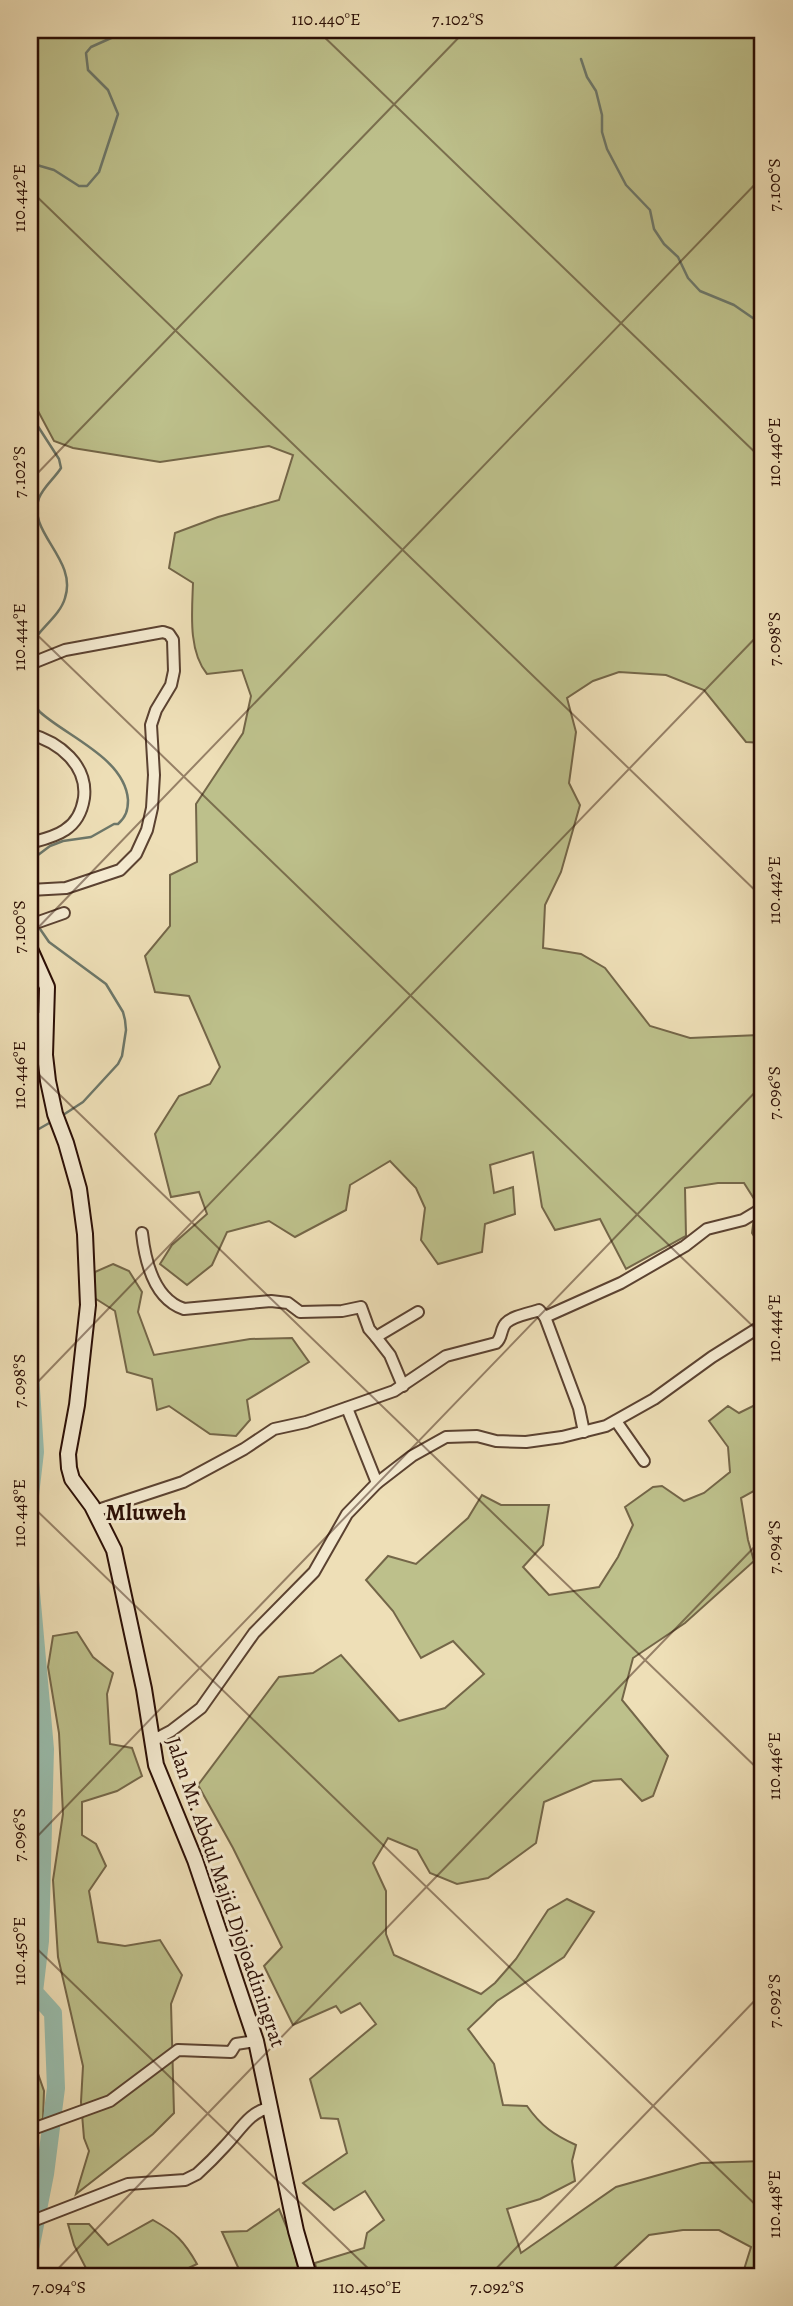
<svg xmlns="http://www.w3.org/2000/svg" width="793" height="2306" viewBox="0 0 793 2306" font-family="Alegreya,serif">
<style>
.green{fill:#bdc08b;stroke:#746648;stroke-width:2}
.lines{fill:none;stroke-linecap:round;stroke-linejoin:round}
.stream{stroke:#6d7769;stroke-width:2.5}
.river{stroke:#99bdad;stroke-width:18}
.street-casing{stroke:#5b4231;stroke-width:14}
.secondary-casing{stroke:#2a0d04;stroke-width:18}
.street{stroke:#f4ead0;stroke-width:10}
.secondary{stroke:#f4ead0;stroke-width:14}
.ticks{fill:none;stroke:#2a0d04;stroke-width:2;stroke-opacity:0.45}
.labels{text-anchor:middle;stroke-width:6;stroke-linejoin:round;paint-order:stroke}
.street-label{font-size:21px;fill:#2a0d04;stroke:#f4ead0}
.quarter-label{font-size:24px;font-weight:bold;fill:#2a0d04;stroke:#f4ead0}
.neatline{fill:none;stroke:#2a0d04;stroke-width:2.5}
.ticks-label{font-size:18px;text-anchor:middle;fill:#2a0d04}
</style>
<rect width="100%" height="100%" fill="#eedfb7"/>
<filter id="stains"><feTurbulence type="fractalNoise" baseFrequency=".00286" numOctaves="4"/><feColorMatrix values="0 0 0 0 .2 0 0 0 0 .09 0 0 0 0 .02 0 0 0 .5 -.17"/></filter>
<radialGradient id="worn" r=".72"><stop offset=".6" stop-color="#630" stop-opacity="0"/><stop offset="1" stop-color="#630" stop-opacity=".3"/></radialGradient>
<!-- green -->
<g class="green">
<path d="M30,30H763V743L746,742L704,690L666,675L619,672L593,681L567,698L576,732L569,783L580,805L561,872L545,905L543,948L581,954L605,968L650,1026L690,1038L759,1035L763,1028V1250L752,1233L756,1202L744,1183H718L685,1188L686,1236L626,1269L600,1219L555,1230L542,1207L533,1152L490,1165L494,1193L513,1187L515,1214L485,1224L482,1252L438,1264L421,1240L425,1208L416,1188L390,1161L350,1185L346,1210L295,1237L269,1221L227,1232L212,1265L187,1285L160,1264L172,1245L207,1214L199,1192L171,1197L155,1134L179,1096L210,1084L220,1067L189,996L155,992L145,956L170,926V875L197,862L196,804L243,733L251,696L242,670L207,674C188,651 192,612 193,583L169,568L175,533L218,517L279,500L293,455L269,446L160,462L73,448L54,441L30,396Z"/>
<path d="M113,1264L129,1271L142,1292L138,1312L154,1355L250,1339L292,1338L309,1362L247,1400L250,1420L236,1436L210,1434L169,1406L157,1410L152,1379L127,1372L115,1311L93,1297L95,1272Z"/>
<path d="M763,1401V1486L741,1498L748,1540L754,1561L685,1623L633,1658L622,1700L668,1756L653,1796L642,1801L621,1779L593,1781L544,1802L536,1843L488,1878L457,1884L430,1873L417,1850L388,1838L373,1863L386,1891V1934L394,1955L481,1994L495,1983L516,1959L548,1910L567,1899L594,1912L564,1957L497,2001L468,2029L494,2064L503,2105L527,2106C541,2126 554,2135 576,2145L572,2161L575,2181L540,2199L507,2209L521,2253L616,2187L701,2163L763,2161V2276H742L751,2247L719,2230H683L649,2235L605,2276H318L315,2263L364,2248L367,2233L384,2220L365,2191L334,2210L303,2183L347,2153L338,2119L321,2118L310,2079L376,2024L360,2003L341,2013L336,2006L293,2025L264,1966L282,1947L233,1848L198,1785L279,1677L313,1673L341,1655L399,1721L445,1708L484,1674L453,1641L421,1658L393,1611L366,1580L388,1556L416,1564L468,1518L482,1495L501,1505H549L543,1545L523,1567L549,1595L599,1587L618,1557L633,1525L625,1507L653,1487L662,1486L684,1501L704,1493L730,1472L728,1447L709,1421L728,1406L739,1413Z"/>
<path d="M77,1632L93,1657L113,1673L107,1694L110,1744L132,1748L142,1776L117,1791L82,1802V1835L96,1844L106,1866L89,1891L98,1942L125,1946L160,1940L182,1975L171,2004L174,2113L153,2134L76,2194L89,2151L84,2138L81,2102L83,2066L58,1957L53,1880L63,1814L59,1733L48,1667L53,1636Z"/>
<path d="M30,2051L44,2091L43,2119L30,2124Z"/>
<path d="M279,2209L290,2235L300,2276H242L222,2232L247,2231Z"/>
<path d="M153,2220C176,2233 184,2241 197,2264L172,2276H90L74,2245L68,2224H89L108,2245Z"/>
</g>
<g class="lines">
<!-- stream -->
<g class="stream">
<path d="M581,59L587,77L596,91L602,115V132L607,149L626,185L650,210L654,229L664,244L678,257L688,278L700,291L734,305L763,325"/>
<path d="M30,163L54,170L79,186H87L99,172L118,114L108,90L88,70L86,53L91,47L129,30"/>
<path d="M30,414L59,459L61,468C54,479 44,486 39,498C26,532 78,559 65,598C60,616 39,629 30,646"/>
<path d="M30,692C33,699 35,707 40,712C66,736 125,758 128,800C128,810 126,817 118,824H114L91,837L63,841L50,846L30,861"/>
<path d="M38,926L49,942L106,984L123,1012L125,1020L126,1030L122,1056L118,1064L83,1102L60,1117"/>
<path d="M30,1134L51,1122"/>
<path d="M30,1639H35"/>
<path d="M30,1991L34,1992"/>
</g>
<!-- river -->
<g class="river">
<path d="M30,1373L35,1452L30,1495"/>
<path d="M30,1581L45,1749L40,1941L34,1992L53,2013L56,2088L45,2174L30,2250"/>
</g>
<!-- street casing -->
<g class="street-casing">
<g id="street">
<path d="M30,664L65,650L163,632L169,634L173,640L174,671L171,685L156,710L151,725L154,775L152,808L147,830L136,854L120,870L66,888L30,890"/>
<path d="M30,734C59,742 88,765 84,798C82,811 76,823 65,830C55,837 41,840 30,843"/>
<path d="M30,925L64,913"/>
<path d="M30,1022L46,1016"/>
<path d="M142,1233C145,1260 154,1299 184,1309L271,1301L288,1303L300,1312L342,1311L361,1307L369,1329L376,1337L418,1312"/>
<path d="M545,1317L579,1408L584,1432"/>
<path d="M376,1337L390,1355L403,1386"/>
<path d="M347,1408L377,1483"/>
<path d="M616,1421L644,1461"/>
<path d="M95,1511L183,1482L244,1449L274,1429L306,1422L394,1391L446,1356L496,1343C503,1337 500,1329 506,1323C512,1316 531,1313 539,1310L545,1317L621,1283L685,1246L707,1229L743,1220L763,1208"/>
<path d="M152,1741L171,1731L201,1708L254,1633L314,1572L347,1514L377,1483L412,1456L446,1437L477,1436L496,1441L526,1442L562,1437L606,1426L654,1399L712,1357L763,1325"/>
<path d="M30,2130L110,2101L178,2050L231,2052L236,2044L256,2041"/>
<path d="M30,2222L128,2184L185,2180L197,2174C207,2165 216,2156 225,2146C239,2132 250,2110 271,2108"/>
</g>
</g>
<!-- secondary casing -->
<g class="secondary-casing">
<path id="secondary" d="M30,949L47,987L45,1055L48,1081L55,1114L66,1143L79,1189L85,1234L88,1305L77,1405L68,1454L69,1468L72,1479L92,1506L114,1550L144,1689L156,1765L195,1860L256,2041L296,2231L309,2276"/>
</g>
<!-- street -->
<use href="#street" class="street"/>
<!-- secondary -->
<use href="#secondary" class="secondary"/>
</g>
<!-- ticks -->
<path class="ticks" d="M317,30L763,460M30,190L763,898M30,481L466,30M30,628L763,1336M30,936L763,176M30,1066L763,1774M30,1390L763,630M30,1504L763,2212M30,1844L763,1084M30,1942L376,2276M51,2276L763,1538M489,2276L763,1992"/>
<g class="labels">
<!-- street labels -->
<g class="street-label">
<text transform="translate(226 1892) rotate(71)" y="7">Jalan Mr. Abdul Majid Djojoadiningrat</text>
</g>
<!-- quarter labels -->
<g class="quarter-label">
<text x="146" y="1520">Mluweh</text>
</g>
</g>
<!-- margin -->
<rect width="793" height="2306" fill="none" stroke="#eedfb7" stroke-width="77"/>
<rect x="38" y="38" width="716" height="2230" class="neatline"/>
<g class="ticks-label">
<text x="326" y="25">110.440°E</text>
<text x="458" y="25">7.102°S</text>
<text transform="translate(774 185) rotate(-90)" y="6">7.100°S</text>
<text transform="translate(19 198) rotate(-90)" y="6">110.442°E</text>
<text transform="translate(774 452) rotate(-90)" y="6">110.440°E</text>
<text transform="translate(19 472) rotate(-90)" y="6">7.102°S</text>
<text transform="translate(19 637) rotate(-90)" y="6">110.444°E</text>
<text transform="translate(774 639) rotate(-90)" y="6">7.098°S</text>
<text transform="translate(774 890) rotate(-90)" y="6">110.442°E</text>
<text transform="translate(19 927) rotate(-90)" y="6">7.100°S</text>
<text transform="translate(19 1075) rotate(-90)" y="6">110.446°E</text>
<text transform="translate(774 1093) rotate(-90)" y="6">7.096°S</text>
<text transform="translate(774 1328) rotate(-90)" y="6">110.444°E</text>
<text transform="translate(19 1381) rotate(-90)" y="6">7.098°S</text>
<text transform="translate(19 1513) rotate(-90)" y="6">110.448°E</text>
<text transform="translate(774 1547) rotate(-90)" y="6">7.094°S</text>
<text transform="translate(774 1766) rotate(-90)" y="6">110.446°E</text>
<text transform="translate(19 1835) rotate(-90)" y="6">7.096°S</text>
<text transform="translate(19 1951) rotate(-90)" y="6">110.450°E</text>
<text transform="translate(774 2001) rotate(-90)" y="6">7.092°S</text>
<text transform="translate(774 2204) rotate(-90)" y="6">110.448°E</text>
<text x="59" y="2293">7.094°S</text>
<text x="367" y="2293">110.450°E</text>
<text x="497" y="2293">7.092°S</text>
</g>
<rect width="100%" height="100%" filter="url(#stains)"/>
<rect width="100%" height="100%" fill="url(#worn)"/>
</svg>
